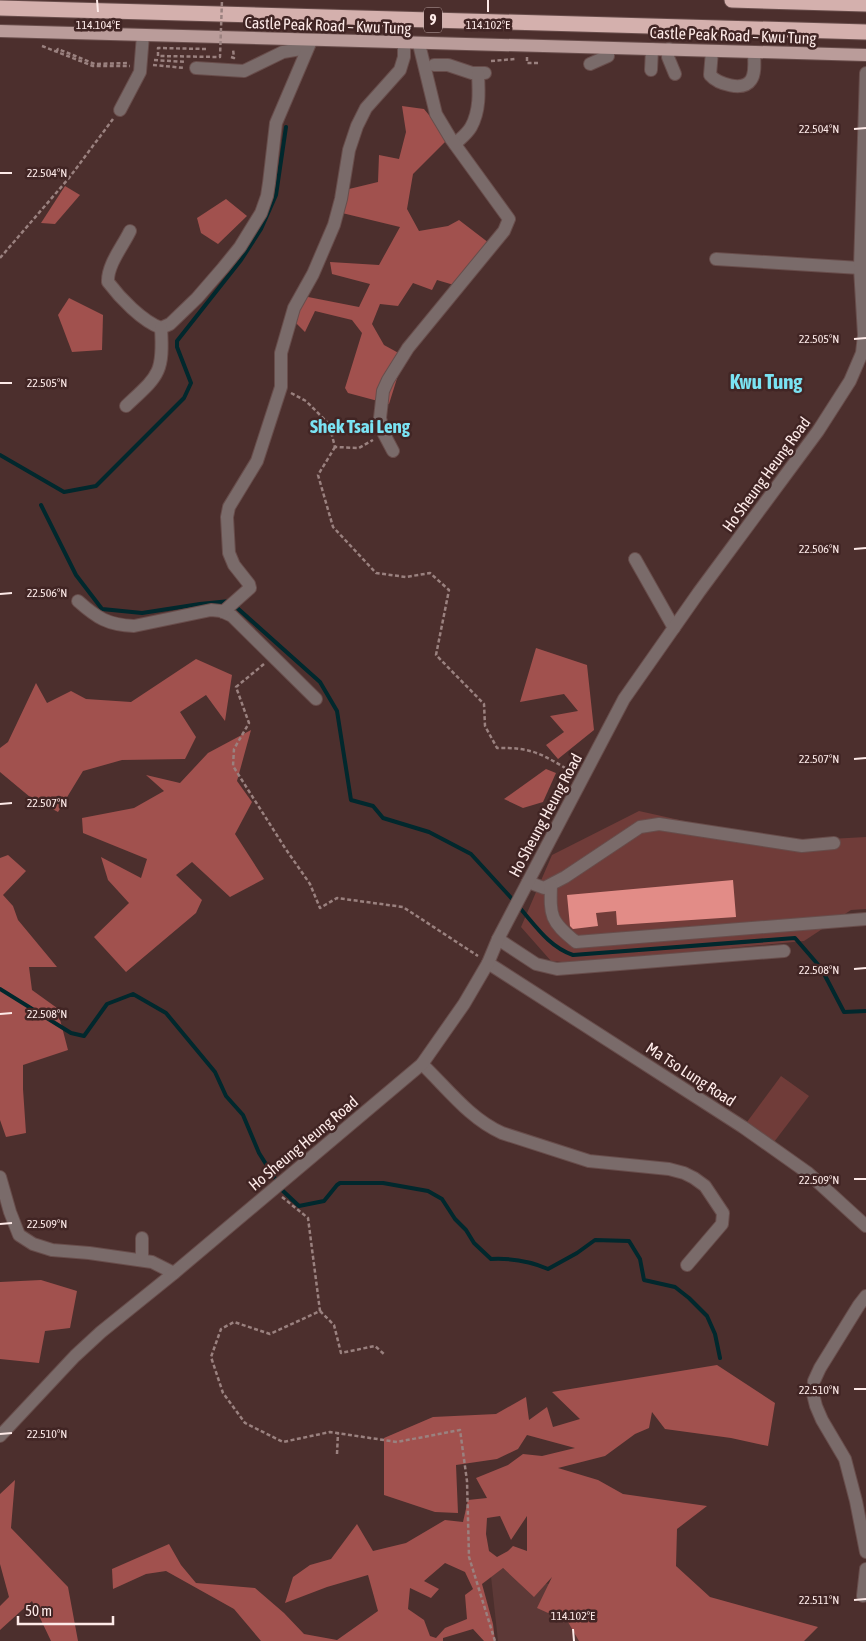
<svg xmlns="http://www.w3.org/2000/svg" width="866" height="1641" viewBox="0 0 866 1641" font-family="'Asap Condensed',sans-serif">
<style>
.built{fill:#5d3937}
.green{fill:#703c39}
.forest{fill:#a1514e;fill-rule:evenodd}
.lines{fill:none;stroke-linecap:round;stroke-linejoin:round}
.stream{stroke:#01282d;stroke-width:4}
.building{fill:#e28c87}
.minor-casing{stroke:#684d4b;stroke-width:14}
.major-casing{stroke:#684d4b;stroke-width:14}
.highway-casing{stroke:#684d4b;stroke-width:17}
.path{stroke:#9a817f;stroke-width:2.5;stroke-dasharray:4 2.5;stroke-linecap:butt}
.minor{stroke:#7a6b6a;stroke-width:12}
.major{stroke:#ba9c9a;stroke-width:12}
.highway{stroke:#d4b0ad;stroke-width:15}
.path-bridge{stroke:#9a817f;stroke-width:2.5;stroke-dasharray:4 2.5;stroke-linecap:butt}
.ticks{fill:none;stroke:#fdeae8;stroke-width:2}
.labels{text-anchor:middle;stroke-width:5;stroke-linejoin:round;paint-order:stroke}
.shield{fill:#412524;stroke:#c5afad;stroke-width:1}
.shield-label{font-size:15px;font-weight:bold;fill:#fdeae8}
.street-label{font-size:16px;fill:#fdeae8;stroke:#412524}
.quarter-label{font-size:19px;font-weight:bold;fill:#7ae3f3;stroke:#412524}
.district-label{font-size:21px;font-weight:bold;fill:#7ae3f3;stroke:#412524}
.ticks-label{font-size:12px;text-anchor:middle;fill:#fdeae8;stroke:#412524;stroke-width:5;stroke-linejoin:round;paint-order:stroke}
</style>
<rect width="100%" height="100%" fill="#4c2f2d"/>
<!-- built -->
<path class="built" d="M489,1558L521,1582L569,1585L593,1641H498Z"/>
<!-- green -->
<g class="green">
<path d="M639,811L693,823L793,841L866,837V909L851,910L804,941L574,963L551,961L521,927L552,855Z"/>
<path d="M781,1076L809,1096L774,1142L747,1122Z"/>
</g>
<!-- forest -->
<g class="forest">
<path d="M402,106L424,109L443,132L445,142L413,174L407,209L419,231L448,226L459,220L489,243L464,288L437,280L432,290L413,283L398,306L380,304L372,324L384,345L404,356L389,404L348,393L345,388L362,333L352,320L315,311L305,332L295,322L303,296L359,307L370,284L332,274L330,262L379,265L400,227L342,213L349,189L378,182L379,155L399,159L406,132Z"/>
<path d="M65,186L80,195L55,224L41,223Z"/>
<path d="M226,199L247,216L218,244L201,233L197,218Z"/>
<path d="M69,298L103,315L102,350L72,352L58,315Z"/>
<path d="M536,648L587,665L594,730L558,759L546,745L564,732L550,716L578,711L564,694L520,702Z"/>
<path d="M196,659L232,675L225,721L206,695L180,712L196,737L185,759L122,760L83,771L58,812L30,797L0,772V748L8,742L36,683L47,703L71,691L86,699L131,702Z"/>
<path d="M251,730L237,781L252,802L235,834L264,879L230,897L192,862L176,875L202,900L196,913L126,972L94,937L129,903L108,880L101,857L141,878L147,859L83,833L82,818L134,808L164,791L146,775L180,783L208,753Z"/>
<path d="M546,769L556,773L543,802L523,808L504,799Z"/>
<path d="M8,855L26,871L3,895L13,906L18,920L57,967H29L32,990L57,1008L68,1050L23,1065V1089L26,1133L6,1137L0,1120V858Z"/>
<path d="M41,1280L77,1291L70,1328L45,1331L39,1363L0,1359V1282Z"/>
<path d="M717,1365L775,1403L768,1446L731,1438L665,1429L652,1412L649,1428L635,1434L605,1456L558,1468L598,1480L623,1494L707,1506L677,1529L676,1566L710,1597L818,1627L804,1641H579L568,1622L537,1608L552,1577L534,1597L503,1568L482,1584L493,1624L495,1641H484L473,1629L443,1638V1641H261L234,1609L166,1571L146,1574L113,1589L112,1569L169,1544L181,1565L196,1583L255,1588L284,1613L304,1634L337,1640L378,1611L368,1575L327,1587L285,1603L293,1577L310,1565L331,1559L357,1524L373,1551L406,1543L445,1520L463,1522L468,1500L487,1498L476,1478L508,1465L523,1454L542,1456L575,1448L527,1435L518,1449L497,1459L456,1465L458,1513L435,1512L384,1495V1438L433,1417L496,1414L526,1397L529,1420L547,1407L553,1427L580,1419L552,1392ZM500,1516L511,1540L527,1516V1551L513,1546L508,1551L497,1557L489,1551L486,1534L487,1518ZM445,1563L465,1572L473,1589L465,1595L467,1619L445,1628L436,1638L430,1636L424,1620L408,1609L410,1588L431,1598L439,1589L424,1581Z"/>
<path d="M15,1480L11,1528L68,1587L78,1641H51L32,1601L0,1630V1606L9,1597L0,1564V1494Z"/>
</g>
<g class="lines">
<!-- stream -->
<g class="stream">
<path d="M0,455L64,492L96,486L184,398L191,383L177,347V341L241,260L261,229L276,195L286,127"/>
<path d="M41,505L76,575L102,609L142,613L200,604L230,601"/>
<path d="M235,606L320,682L337,711L351,800L373,806L383,818L429,832L471,854L514,901"/>
<path d="M519,907C535,925 549,947 573,955L795,938L821,968L844,1012L866,1011"/>
<path d="M0,989L71,1033L84,1036L107,1004L133,994L166,1013L215,1072L226,1096L243,1115L259,1153L283,1191L299,1206L324,1201L337,1185L340,1183H383L428,1191L442,1199L455,1219L466,1230L474,1243L491,1259C512,1258 530,1261 548,1269L577,1253L595,1240L629,1241L640,1259L644,1280L675,1287L689,1298L707,1316L715,1334L720,1358"/>
</g>
</g>
<!-- building -->
<path class="building" d="M733,880L736,917L617,925L616,911L596,913L598,926L573,929L570,926L567,895Z"/>
<g class="lines">
<!-- minor casing -->
<g class="minor-casing">
<g id="minor">
<path d="M669,49L668,57L675,74"/>
<path d="M712,51L710,75C718,84 743,92 751,80C756,73 754,60 754,52"/>
<path d="M590,64L608,56V48"/>
<path d="M434,65H448L472,73H485"/>
<path d="M196,68L244,71L283,52L307,48"/>
<path d="M651,70L652,49"/>
<path d="M120,110L140,72L143,35"/>
<path d="M455,144C460,139 467,134 471,127C480,111 479,92 478,74"/>
<path d="M130,231C123,246 107,265 108,282C120,298 142,321 161,328L170,324L197,298L223,268L240,247L261,213L267,196L269,183L276,123L311,41"/>
<path d="M716,259L860,268"/>
<path d="M126,406C158,376 164,374 161,328"/>
<path d="M393,451L384,434L380,418L383,391L388,380L408,348L504,231L509,219L451,139L436,114L419,44"/>
<path d="M635,559L674,628"/>
<path d="M78,601C97,618 108,625 134,626L211,610L221,611L232,616L316,699"/>
<path d="M223,612L250,588L249,584L234,565L229,553L227,517L229,507L257,461L281,387V353L294,308L313,274L334,225L341,199L349,150L357,126L366,108L400,70L404,57V43"/>
<path d="M528,882L544,888L565,877L640,827L659,824L802,846L834,843"/>
<path d="M551,885C550,916 550,921 576,942L866,919"/>
<path d="M498,939L536,964L557,969L784,951"/>
<path d="M488,963L743,1127L808,1173L866,1226"/>
<path d="M422,1064C447,1088 470,1119 502,1133L589,1161L669,1169L684,1173L694,1178L705,1186L723,1213L722,1224L687,1265"/>
<path d="M0,1177L10,1212L19,1235L33,1244L52,1250L89,1253L152,1262L174,1273"/>
<path d="M142,1260V1238"/>
<path d="M866,1296L859,1305L820,1368L814,1381L813,1394L816,1406L822,1420L845,1459L856,1501L866,1552"/>
<path d="M0,1436L75,1356L101,1332L174,1273L422,1064L464,1004L488,963L498,939L624,699L699,592L818,431L850,381L862,353L864,335L860,268L866,73"/>
<path d="M863,1596L866,1569"/>
</g>
</g>
<!-- major casing -->
<g class="major-casing">
<path id="major" d="M0,31L866,55"/>
</g>
<!-- highway casing -->
<g class="highway-casing">
<g id="highway">
<path d="M732,0L866,4"/>
<path d="M0,8L866,32"/>
</g>
</g>
<!-- path -->
<g class="path">
<path d="M42,46L93,66H130"/>
<path d="M56,52L58,49L95,64L128,63"/>
<path d="M231,57L234,58L233,49"/>
<path d="M527,57V63H538"/>
<path d="M154,60L186,62"/>
<path d="M491,61L515,59"/>
<path d="M153,65L185,68"/>
<path d="M0,258L69,178L113,119"/>
<path d="M291,393L306,401L329,424L335,447L359,448L373,440"/>
<path d="M335,447L318,475L333,527L376,573L406,577L430,573L449,590L436,655L484,704L485,726L497,748C533,747 543,755 572,772"/>
<path d="M264,664L236,687L249,723L234,749L233,766L285,848L310,884L320,908L337,898L403,907L478,956"/>
<path d="M282,1197L308,1218L320,1311L270,1334L234,1322L221,1329L211,1357L223,1393L245,1423L283,1442L330,1432L397,1442L460,1430L467,1481L469,1557L495,1641"/>
<path d="M320,1311L334,1325L341,1353L375,1346L385,1355"/>
<path d="M337,1454L338,1433"/>
</g>
<!-- minor -->
<use href="#minor" class="minor"/>
<!-- major -->
<use href="#major" class="major"/>
<!-- highway -->
<use href="#highway" class="highway"/>
<!-- path-bridge -->
<path class="path-bridge" d="M206,49L158,48V56L220,57L222,0"/>
</g>
<!-- ticks -->
<path class="ticks" d="M97,0L98,12M488,0V12M854,129L866,128M0,173H12M854,339L866,338M0,383H12M854,549L866,548M0,594L12,593M854,759L866,758M0,804L12,803M854,969L866,968M0,1014L12,1013M854,1179H866M0,1224L12,1223M854,1389H866M0,1434L12,1433M854,1600L866,1599M573,1629L574,1641"/>
<g class="labels">
<!-- shield labels -->
<rect class="shield" x="424" y="7.5" width="18" height="25" rx="4"/>
<g class="shield-label">
<text x="433" y="25">9</text>
</g>
<!-- street labels -->
<g class="street-label">
<text transform="translate(328 25) rotate(2)" y="6">Castle Peak Road – Kwu Tung</text>
<text transform="translate(733 35) rotate(2)" y="6">Castle Peak Road – Kwu Tung</text>
<text transform="translate(766 474) rotate(-54)" y="6">Ho Sheung Heung Road</text>
<text transform="translate(545 815) rotate(-62)" y="6">Ho Sheung Heung Road</text>
<text transform="translate(691 1074) rotate(33)" y="6">Ma Tso Lung Road</text>
<text transform="translate(303 1143) rotate(-40)" y="6">Ho Sheung Heung Road</text>
</g>
<!-- quarter labels -->
<g class="quarter-label">
<text x="360" y="433">Shek Tsai Leng</text>
</g>
<!-- district labels -->
<g class="district-label">
<text x="766" y="389">Kwu Tung</text>
</g>
</g>
<g class="ticks-label">
<text x="98" y="29">114.104°E</text>
<text x="488" y="29">114.102°E</text>
<text x="819" y="133">22.504°N</text>
<text x="47" y="177">22.504°N</text>
<text x="819" y="343">22.505°N</text>
<text x="47" y="387">22.505°N</text>
<text x="819" y="553">22.506°N</text>
<text x="47" y="597">22.506°N</text>
<text x="819" y="763">22.507°N</text>
<text x="47" y="807">22.507°N</text>
<text x="819" y="974">22.508°N</text>
<text x="47" y="1018">22.508°N</text>
<text x="819" y="1184">22.509°N</text>
<text x="47" y="1228">22.509°N</text>
<text x="819" y="1394">22.510°N</text>
<text x="47" y="1438">22.510°N</text>
<text x="819" y="1604">22.511°N</text>
<text x="573" y="1620">114.102°E</text>
</g>
<!-- scale -->
<path d="M18 1616v8h95v-8" fill="none" stroke="#fdeae8" stroke-width="2.5"/>
<text x="25" y="1616" font-size="15" fill="#fdeae8" stroke="#412524" stroke-width="4" paint-order="stroke">50 m</text>
</svg>
